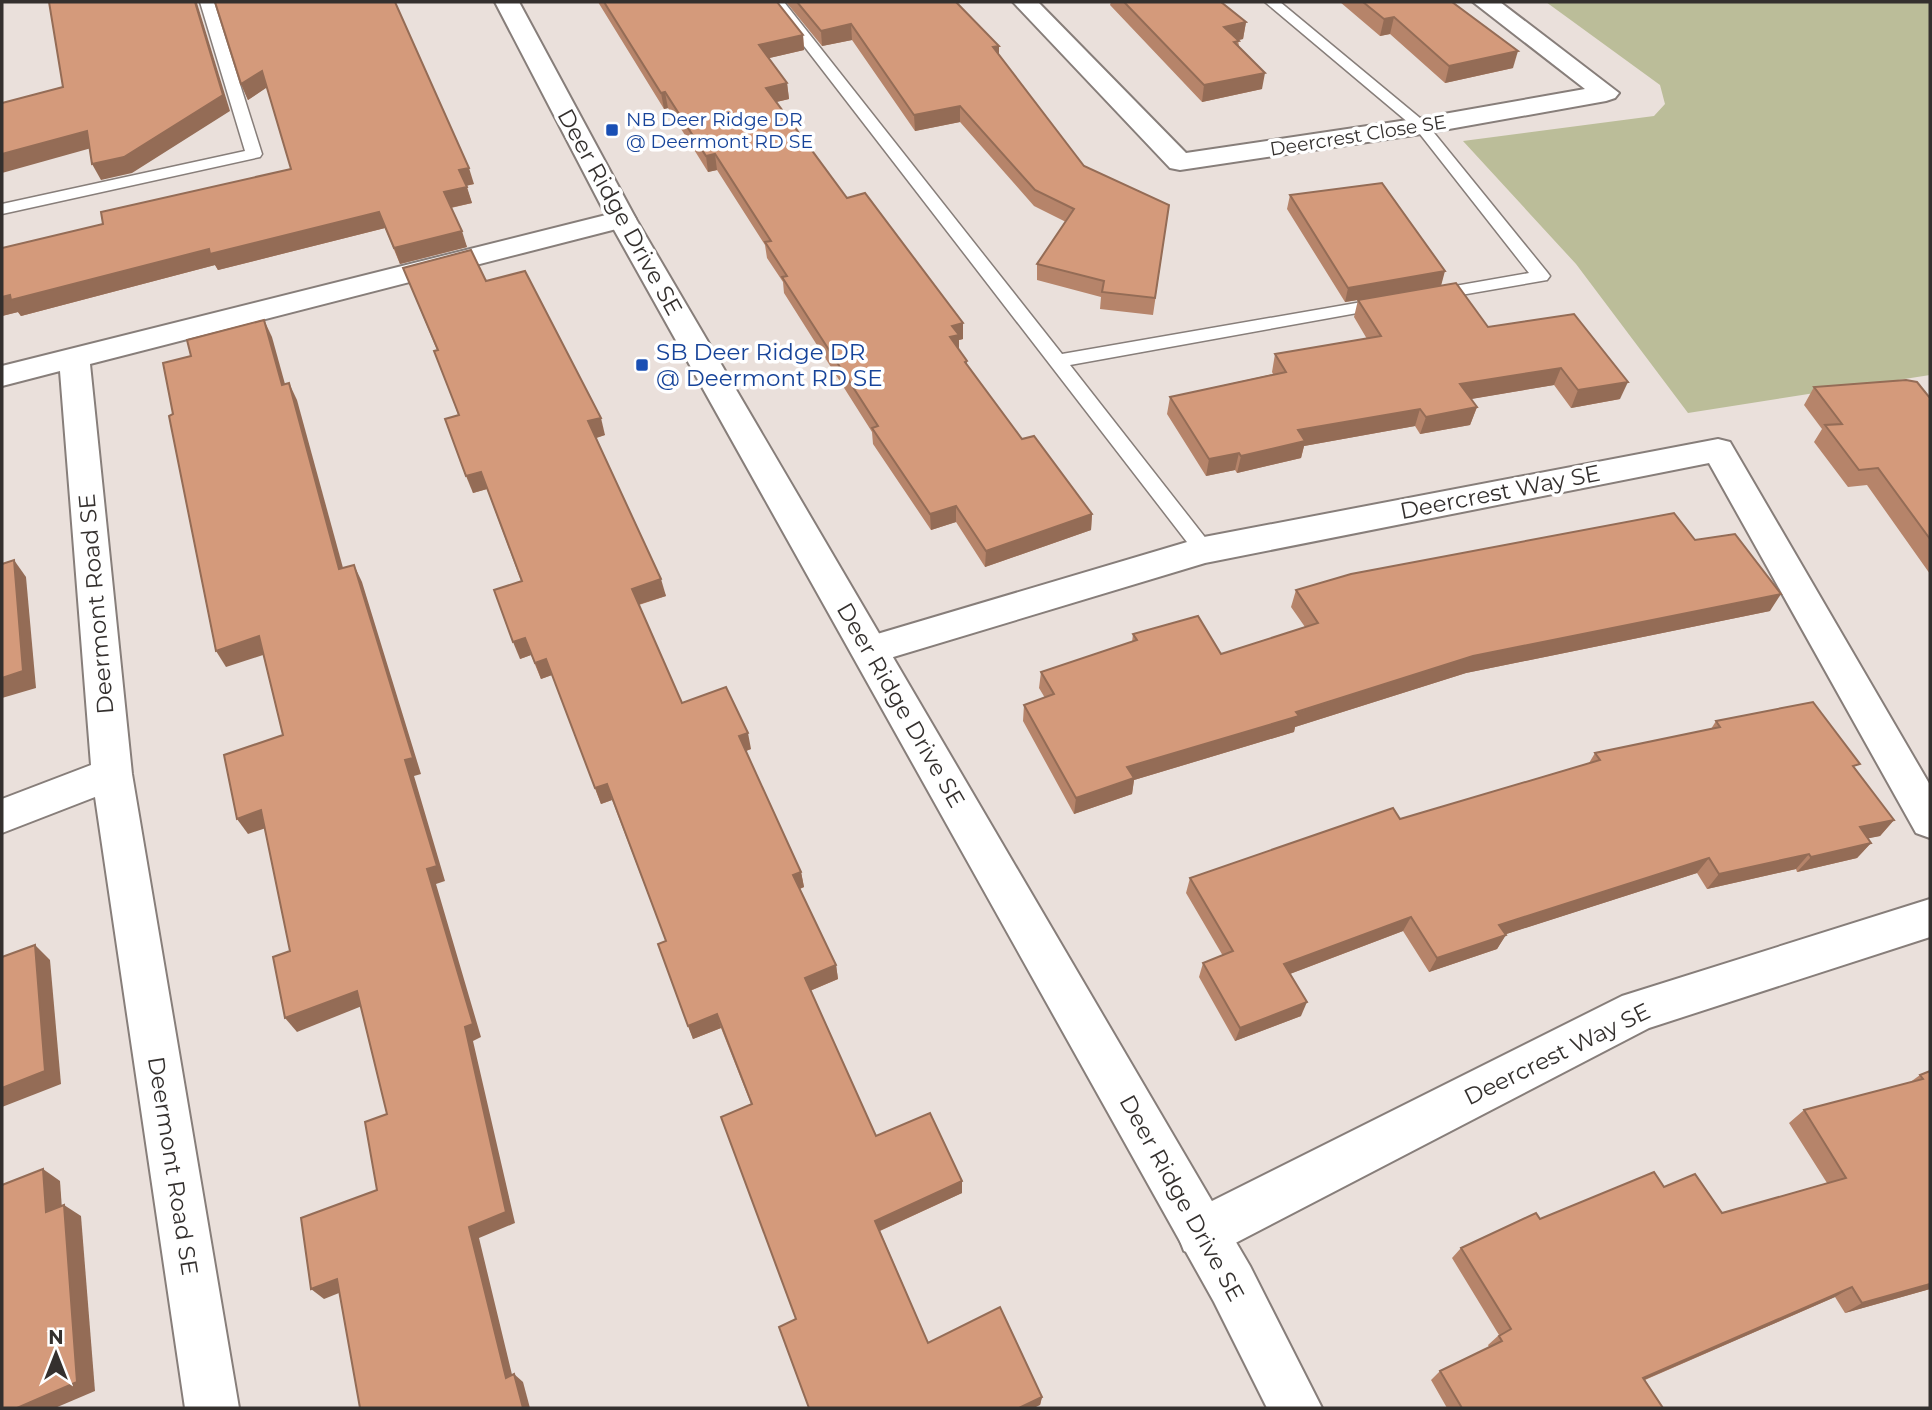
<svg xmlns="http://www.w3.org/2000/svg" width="1932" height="1410" viewBox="0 0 1932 1410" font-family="Montserrat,sans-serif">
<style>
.green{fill:#bbbd99}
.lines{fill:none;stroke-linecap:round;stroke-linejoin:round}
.lane-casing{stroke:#877e7a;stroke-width:3}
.street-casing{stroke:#877e7a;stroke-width:4}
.secondary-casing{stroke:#877e7a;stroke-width:4}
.lane{fill:#fff;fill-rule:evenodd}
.street{fill:#fff;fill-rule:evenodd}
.secondary{fill:#fff;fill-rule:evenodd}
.wall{fill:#b6846a}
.shaded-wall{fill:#946c56}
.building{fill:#d49a7b;stroke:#946c56;stroke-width:2}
.transit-dot{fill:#1a4fb4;stroke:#fff;stroke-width:2.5}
.labels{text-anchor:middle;stroke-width:7;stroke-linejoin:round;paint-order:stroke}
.far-transit-label{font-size:19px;fill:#164399;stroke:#fff;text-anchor:start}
.far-street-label{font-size:19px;fill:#34302e;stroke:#fff}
.street-label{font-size:23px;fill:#34302e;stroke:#fff}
.transit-label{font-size:23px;fill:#164399;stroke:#fff;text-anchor:start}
</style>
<rect width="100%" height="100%" fill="#eae0db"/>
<!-- green -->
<path class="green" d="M1546,2H1930V375L1688,413L1576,264L1463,141L1654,116L1665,104L1660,85Z"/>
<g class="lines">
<!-- lane casing -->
<g class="lane-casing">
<g id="lane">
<path d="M200,2H214L262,154L260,157L2,214V204L245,151Z"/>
<path d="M770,2H784L1062,354L1385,298L1391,299L1394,303L1385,308L1070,365L1211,545L1214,550L1211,555H1197Z"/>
<path d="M1265,2H1280L1426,123L1547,272L1550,276L1547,280L1432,300L1426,299L1423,295L1426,291L1432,290L1529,273L1416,129Z"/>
</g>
</g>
<!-- street casing -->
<g class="street-casing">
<g id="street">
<path d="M1013,2H1038L1186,153L1421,118L1585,89L1473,2H1500L1619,93L1615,98L1606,101L1421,134L1180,170L1170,168Z"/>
<path d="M622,211L632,213L636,219L632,225L90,364L132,774L239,1408H185L95,797L2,833V799L91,765L60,371L2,386V366Z"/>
<path d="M1718,439L1730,442L1930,785V838L1916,833L1709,463L1205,563L870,664L857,660L851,650L857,640L1204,537Z"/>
<path d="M1930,899V937L1649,1028L1220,1251L1202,1258L1184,1251L1177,1233L1184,1215L1622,996Z"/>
</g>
</g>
<!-- secondary casing -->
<g class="secondary-casing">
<path id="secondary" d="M495,2H519L636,219L1250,1266L1322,1408H1267L1214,1302L608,219Z"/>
</g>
<!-- lane -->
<use href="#lane" class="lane"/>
<!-- street -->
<use href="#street" class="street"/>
<!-- secondary -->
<use href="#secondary" class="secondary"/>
</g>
<!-- wall -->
<g class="wall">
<path d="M215,2L474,184L466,186L472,203L451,208L467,247L400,264L385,228L218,270L215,265L21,316L18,312L2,316V248L103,224L291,169L267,87L248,100L241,84Z"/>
<path d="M598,2H777L803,35L804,50L769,58L787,83L789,99L776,102L847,198L963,323V339L959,340V350L967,361V365L1022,439L1092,514L1091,530L985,567L956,522L931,530L873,444L872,432L784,293L783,282L767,258L765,245L717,170L708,172L668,108L664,109Z"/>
<path d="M786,2H956L999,55L1084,166L1169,205L1153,315L1100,309L1101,297L1037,280V264L1066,222L1034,206L960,122L915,131L852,40L822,46Z"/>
<path d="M1111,2H1221L1246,22L1243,39L1238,40L1239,46L1262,89L1202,102L1110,5Z"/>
<path d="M1340,2H1452L1513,68L1445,83L1390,34L1380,36Z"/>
<path d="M1290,195L1441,285L1488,327L1620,399L1571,408L1554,385L1470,399L1477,407L1470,425L1420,434L1415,426L1304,446L1301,458L1237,473L1235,470L1206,476L1167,414L1170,397L1273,374L1272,372L1275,354L1367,339L1354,317L1358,300L1345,302L1287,209Z"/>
<path d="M403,268L486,281L605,435L596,438L666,596L639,605L682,703L751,749L746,751L801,872L804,887L800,889L836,965L838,979L810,991L876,1136L962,1193L880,1231L928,1343L1042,1397L1040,1405L796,1319L751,1104L721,1028L693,1039L658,944L666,941L612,800L601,804L552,675L541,679L531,655L520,659L521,581L487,489L473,493L458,415L437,350Z"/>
<path d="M1814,387L1930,398V574L1867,485L1848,487L1814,442L1822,429L1804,405Z"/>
<path d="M1695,540L1770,611L1466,673L1295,727L1294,732L1134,780L1132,794L1074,814L1023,721L1024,705L1045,698L1039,688L1041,672L1132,642L1133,634L1221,654L1305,627L1291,607L1296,590Z"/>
<path d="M1716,721L1855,769L1894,820L1880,836L1868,838L1871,843L1857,858L1797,872L1796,869L1707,889L1697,873L1506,934L1497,949L1429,972L1403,931L1290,974L1301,1016L1235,1041L1199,977L1203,963L1223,956L1186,893L1190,878L1400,819L1589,763L1595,753L1711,729Z"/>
<path d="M1930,1071V1289L1845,1313L1835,1297L1645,1380L1663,1408H1447L1431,1380L1440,1371L1489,1347L1488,1345L1499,1335L1452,1258L1461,1248L1540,1219L1664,1187L1722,1213L1827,1183L1789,1123L1804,1110L1909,1083L1920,1075Z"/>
</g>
<!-- shaded-wall -->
<g class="shaded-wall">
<path d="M195,2H198L197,3L230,111L132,173L101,180L92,164Z"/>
<path d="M1394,17L1390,34L1380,36L1384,19Z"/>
<path d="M1246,22L1243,39L1222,44L1224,27Z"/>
<path d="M851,24L852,40L822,46L821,31Z"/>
<path d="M803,35L804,50L761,60L759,45Z"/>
<path d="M999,46V62L993,47Z"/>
<path d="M1518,51L1513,68L1445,83L1449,66Z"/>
<path d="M262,71L269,86L248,100L241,84Z"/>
<path d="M1265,73L1262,89L1202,102L1204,85Z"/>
<path d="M787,83L789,99L768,104L766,88Z"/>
<path d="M665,92L668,108L664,109L661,93Z"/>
<path d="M960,106V122L915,131L914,115Z"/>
<path d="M87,131L95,147L2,173V154Z"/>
<path d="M715,154L717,170L708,172L706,156Z"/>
<path d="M469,168L474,184L464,186L459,170Z"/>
<path d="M467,187L472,203L449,208L444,192Z"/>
<path d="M379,212L385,228L218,270L215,265L21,316L18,312L2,316V297L209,249Z"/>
<path d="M462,231L467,247L400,264L394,248Z"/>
<path d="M1445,271L1441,286L1345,302L1348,288Z"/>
<path d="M264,320L272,337L290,402L282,385Z"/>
<path d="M963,323V339L959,340V351L950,337L952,326Z"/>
<path d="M1561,368L1554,385L1454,402L1460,384Z"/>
<path d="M1628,382L1620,399L1571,408L1578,390Z"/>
<path d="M289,383L297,400L348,586L339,569Z"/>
<path d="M1477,407L1470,425L1420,434L1426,417Z"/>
<path d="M1420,409L1415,426L1304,446L1301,458L1237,473L1241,456L1298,430Z"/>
<path d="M601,418L605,435L593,439L588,421Z"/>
<path d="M1239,453L1235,470L1206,476L1209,459Z"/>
<path d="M481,472L487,489L473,493L466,476Z"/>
<path d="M956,506V522L931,530L930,514Z"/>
<path d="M1092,514L1091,530L985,567L986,551Z"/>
<path d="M14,560L26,577L36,688L2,698V678Z"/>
<path d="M354,565L362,582L421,774L414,776L445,881L436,884L481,1037L473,1041L515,1223L479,1238L515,1387L506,1378L469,1227L427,869Z"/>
<path d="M661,579L666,596L637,605L632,589Z"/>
<path d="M1781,594L1770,611L1466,673L1295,727L1294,732L1134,780L1132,794L1074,814L1076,798L1127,767L1473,656Z"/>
<path d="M259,636L269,653L226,667L216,651Z"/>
<path d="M525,638L531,655L520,659L513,642Z"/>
<path d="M546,659L552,675L541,679L535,663Z"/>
<path d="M748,733L751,749L743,752L739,736Z"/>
<path d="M607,784L612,800L601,804L595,788Z"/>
<path d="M261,810L272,826L248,834L237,819Z"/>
<path d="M1894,820L1880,836L1846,843L1860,827Z"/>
<path d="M1871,843L1857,858L1797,872L1811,857Z"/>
<path d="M1809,854L1796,869L1707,889L1719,874Z"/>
<path d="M1709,858L1697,873L1491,939L1499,925Z"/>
<path d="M801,872L804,887L796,890L793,875Z"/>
<path d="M1411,917L1403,931L1279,978L1284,964Z"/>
<path d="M1506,935L1497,949L1429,972L1437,958Z"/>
<path d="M35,945L50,960L61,1084L2,1107V1088Z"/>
<path d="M836,965L838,979L807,992L805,978Z"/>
<path d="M357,991L367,1004L297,1032L285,1018Z"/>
<path d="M1307,1002L1301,1016L1235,1041L1240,1028Z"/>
<path d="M717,1014L721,1028L693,1039L688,1026Z"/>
<path d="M43,1169L60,1181L63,1223L46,1212Z"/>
<path d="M962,1181V1193L877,1232L875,1221Z"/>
<path d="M64,1205L81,1216L95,1391L55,1408H17Z"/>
<path d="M337,1279L349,1289L324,1299L311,1289Z"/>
<path d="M1930,1284V1289L1845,1313L1862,1303Z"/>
<path d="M1852,1287L1835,1297L1630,1386L1643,1378Z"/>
<path d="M514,1374L523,1382L530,1408H523Z"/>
<path d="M1042,1397L1040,1405L1034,1408H1019Z"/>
</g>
<!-- building -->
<g class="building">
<path d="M49,2H195L223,95L124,157L92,164L87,131L2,154V103L63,87Z"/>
<path d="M215,2H395L469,168L459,170L467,187L444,192L462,231L394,248L379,212L210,254L209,249L11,300L10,295L2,297V248L103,224L101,212L291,169L262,71L241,84Z"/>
<path d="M604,2H777L803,35L759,45L787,83L766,88L847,198L865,193L963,323L952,326L959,335L950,337L967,361L965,362L1022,439L1034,436L1092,514L986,551L956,506L930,514L872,428L878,426L782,277L787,276L765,242L771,241L715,154L706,156L665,92L661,93Z"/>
<path d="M797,2H956L999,46L993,47L1084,166L1169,205L1155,298L1102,292L1104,281L1037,264L1074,209L1035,190L960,106L914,115L851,24L821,31Z"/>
<path d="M1124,2H1221L1246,22L1224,27L1239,41L1234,42L1265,73L1204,85Z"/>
<path d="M1363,2H1452L1518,51L1449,66L1394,17L1384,19Z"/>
<path d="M1382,183L1445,271L1348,288L1290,195Z"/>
<path d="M471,250L486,281L525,271L601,418L588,421L661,579L632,589L682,703L726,687L748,733L739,736L801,872L793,875L836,965L805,978L876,1136L930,1113L962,1181L875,1221L928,1343L1000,1307L1042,1397L1019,1408H809L779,1327L796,1319L721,1117L752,1104L717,1014L688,1026L658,944L666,941L607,784L595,788L546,659L535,663L525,638L513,642L494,590L522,581L481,472L466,476L445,419L459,415L434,351L438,350L403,268Z"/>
<path d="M1456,283L1488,327L1574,314L1628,382L1578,390L1561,368L1460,384L1477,407L1426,417L1420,409L1298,430L1305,441L1241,456L1239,453L1209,459L1170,397L1286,372L1275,354L1381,336L1358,300Z"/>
<path d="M264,320L282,385L289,383L339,569L354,565L413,758L405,760L437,866L427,869L473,1024L465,1027L506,1212L469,1227L506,1378L514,1374L523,1408H360L337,1279L311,1289L301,1218L377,1190L365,1122L387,1114L357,991L285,1018L273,957L290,951L261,810L237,819L224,755L283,735L259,636L216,651L169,416L173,414L163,363L191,356L187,340Z"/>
<path d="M1906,380L1917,382L1930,398V539L1878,468L1859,470L1825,425L1842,424L1814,387Z"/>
<path d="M1674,513L1695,540L1735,534L1781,594L1473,656L1296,712L1299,716L1127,767L1134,778L1076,798L1024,705L1054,694L1041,672L1137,640L1133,634L1198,616L1221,654L1318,623L1296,590L1351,574Z"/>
<path d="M14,560L23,671L2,678V564Z"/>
<path d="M1813,702L1860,764L1853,766L1894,820L1860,827L1871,843L1811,857L1809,854L1719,874L1709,858L1499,925L1506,935L1437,958L1411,917L1284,964L1307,1002L1240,1028L1203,963L1233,951L1190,878L1393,808L1400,819L1600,760L1595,753L1720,727L1716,721Z"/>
<path d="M35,945L45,1071L2,1088V957Z"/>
<path d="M1930,1071V1284L1862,1303L1852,1287L1643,1378L1663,1408H1462L1440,1371L1502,1341L1499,1336L1511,1329L1461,1248L1536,1213L1540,1219L1654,1172L1664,1187L1695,1174L1722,1213L1846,1178L1804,1110L1923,1079L1920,1075Z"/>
<path d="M43,1169L46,1212L64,1205L77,1382L17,1408H2V1185Z"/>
</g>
<!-- markers -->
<g class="transit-dot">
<rect x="605" y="123" width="14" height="14" rx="3.5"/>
<rect x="635" y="358" width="14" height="14" rx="3.5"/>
</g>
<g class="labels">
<!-- far-transit labels -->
<g class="far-transit-label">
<text x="626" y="126">NB Deer Ridge DR<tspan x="626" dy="22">@ Deermont RD SE</tspan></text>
</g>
<!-- far-street labels -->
<g class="far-street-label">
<text transform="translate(1358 135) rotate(-9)" y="7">Deercrest Close SE</text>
</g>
<!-- street labels -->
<g class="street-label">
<text transform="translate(620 212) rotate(61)" y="8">Deer Ridge Drive SE</text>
<text transform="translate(1500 492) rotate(-11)" y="8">Deercrest Way SE</text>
<text transform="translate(96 604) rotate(-95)" y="8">Deermont Road SE</text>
<text transform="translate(901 705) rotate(60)" y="8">Deer Ridge Drive SE</text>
<text transform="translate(1557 1054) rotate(-26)" y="8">Deercrest Way SE</text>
<text transform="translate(173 1166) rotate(81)" y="8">Deermont Road SE</text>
<text transform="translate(1182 1198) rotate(61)" y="8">Deer Ridge Drive SE</text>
</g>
<!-- transit labels -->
<g class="transit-label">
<text x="656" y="360">SB Deer Ridge DR<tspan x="656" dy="26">@ Deermont RD SE</tspan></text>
</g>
</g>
<!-- border -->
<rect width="1932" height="1410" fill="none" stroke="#34302e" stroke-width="7"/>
<!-- north arrow -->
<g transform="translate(56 1354)" stroke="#ffffff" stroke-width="5" paint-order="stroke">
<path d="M0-5L12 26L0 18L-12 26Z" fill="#34302e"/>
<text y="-10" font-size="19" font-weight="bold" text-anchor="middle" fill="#34302e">N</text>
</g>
</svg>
